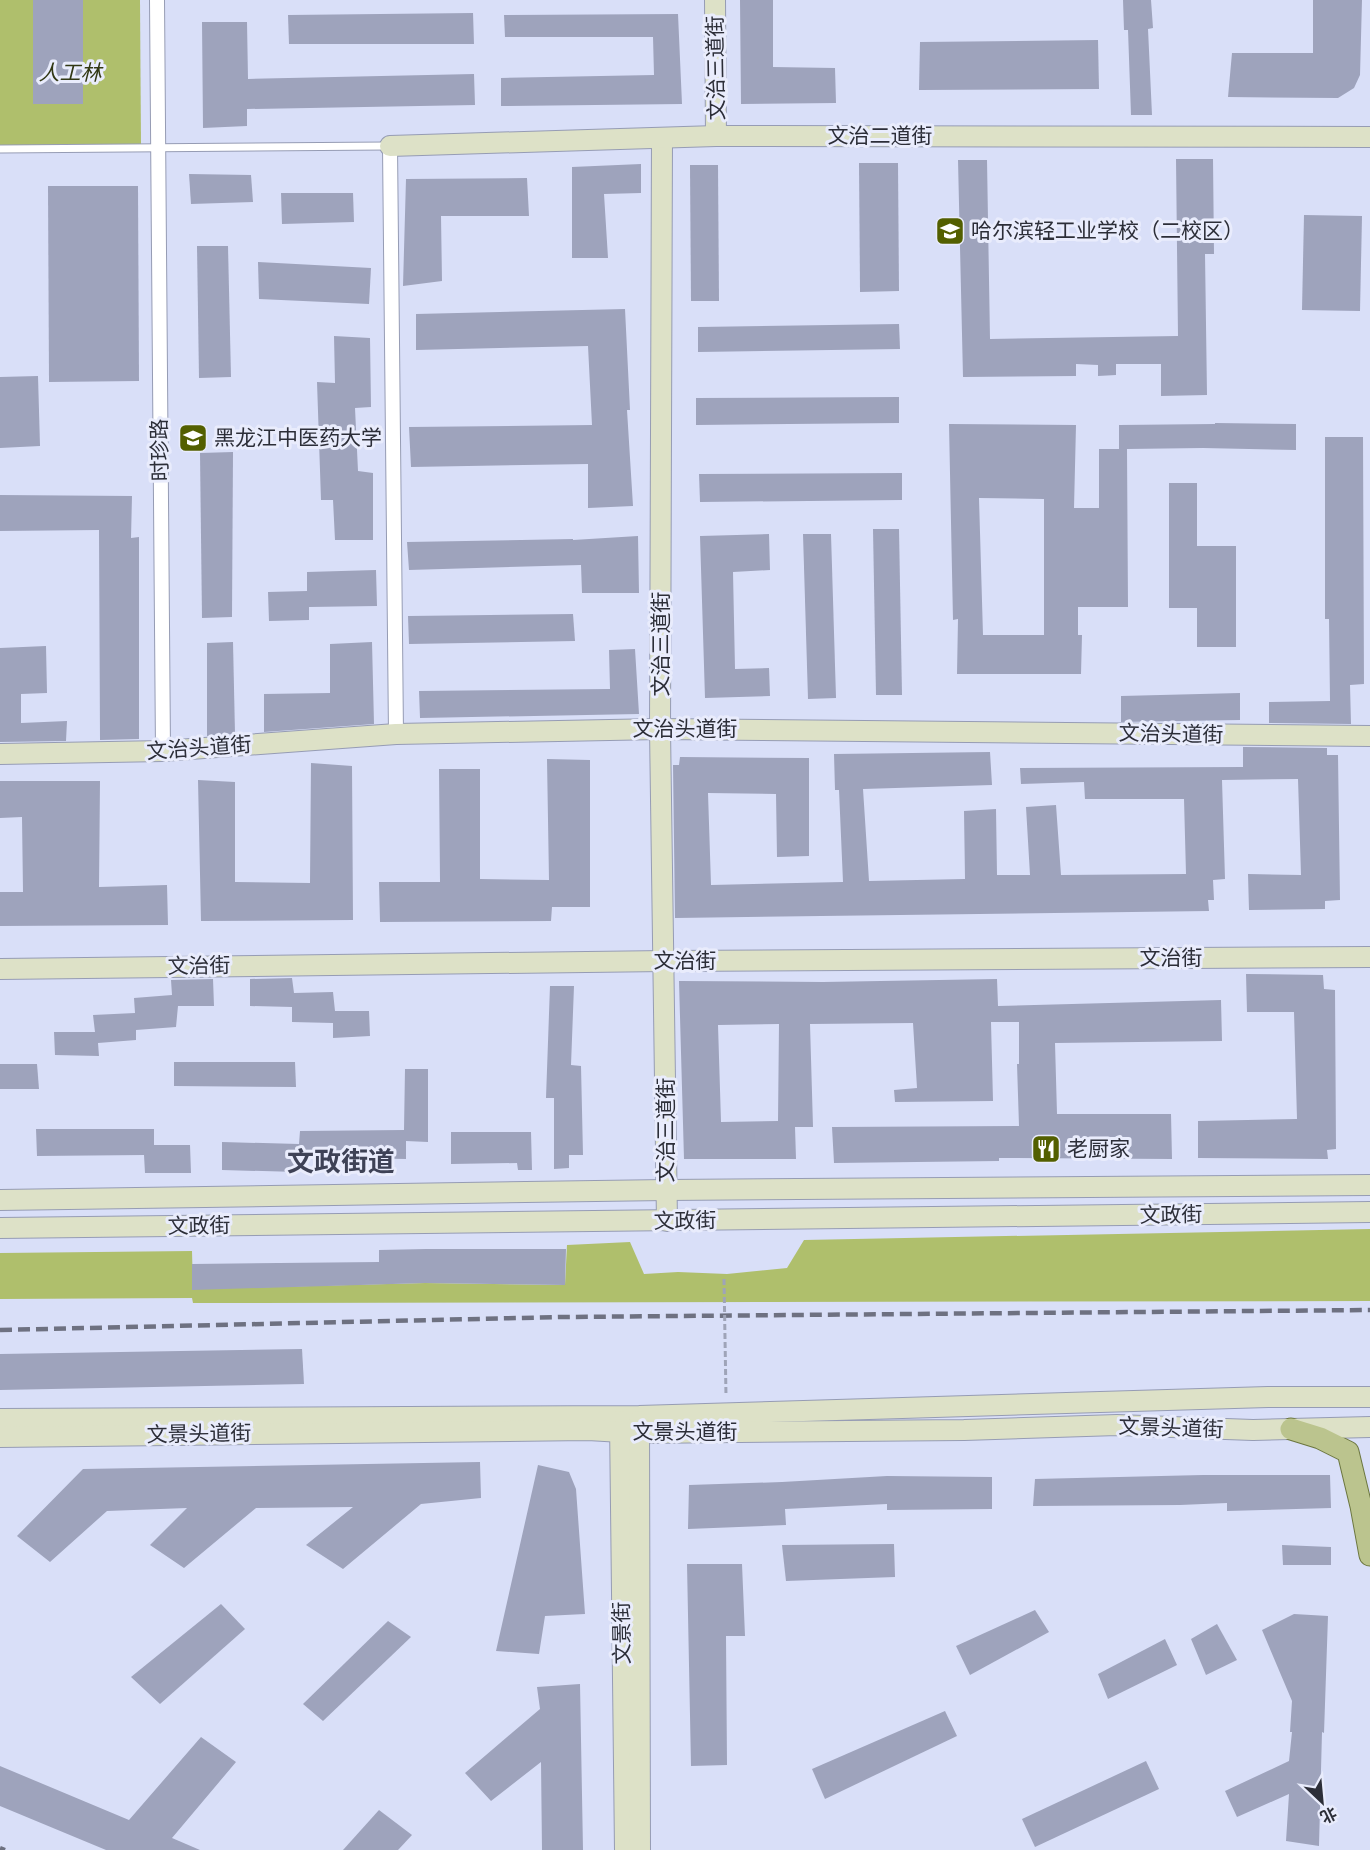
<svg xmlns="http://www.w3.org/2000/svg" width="1370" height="1850" viewBox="0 0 1370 1850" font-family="Merriweather,'Noto Sans SC',serif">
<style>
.green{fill:#afbf6c}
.building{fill:#9ea3bc;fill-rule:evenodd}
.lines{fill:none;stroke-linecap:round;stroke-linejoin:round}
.lane-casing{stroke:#969cb4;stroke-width:9}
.street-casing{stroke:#969cb4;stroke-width:16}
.secondary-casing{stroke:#969cb4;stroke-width:22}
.primary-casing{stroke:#6b763f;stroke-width:23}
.lane{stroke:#fff;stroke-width:7}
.street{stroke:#fff;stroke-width:14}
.secondary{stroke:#dde1c7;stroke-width:20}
.primary{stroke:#bbc48e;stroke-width:21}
.rail{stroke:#6e7181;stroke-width:4.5;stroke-dasharray:12 6;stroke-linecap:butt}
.path-bridge{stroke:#9fa4b8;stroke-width:3;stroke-dasharray:6 3;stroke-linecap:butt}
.labels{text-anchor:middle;stroke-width:6;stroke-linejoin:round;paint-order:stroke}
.street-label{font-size:21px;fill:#2c2e38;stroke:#e9ecfc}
.park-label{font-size:21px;font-style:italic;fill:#323814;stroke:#e9ecfc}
.poi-label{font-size:21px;fill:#2c2e38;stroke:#e9ecfc;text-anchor:start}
.district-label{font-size:27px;font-weight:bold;fill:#3e4256;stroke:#e9ecfc}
</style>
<rect width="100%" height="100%" fill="#d9dff8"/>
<!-- green -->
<g class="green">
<path d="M0,0H140L141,145L0,146Z"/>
<path d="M1370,1229V1301L193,1303L192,1298L0,1299V1253L192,1251L193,1289L425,1283L565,1285L567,1245L630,1242L644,1274L678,1272L727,1274L787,1268L804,1240Z"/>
</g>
<!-- building -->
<g class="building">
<rect x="33" y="0" width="50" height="104"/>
<path d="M740,0H773V67L835,68L836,103L741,104Z"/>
<path d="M1123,0H1151L1153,28L1148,29L1152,115H1131L1128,30H1124Z"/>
<path d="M1313,0H1362L1360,75L1354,88L1338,98L1228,97L1232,53H1313Z"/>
<path d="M473,13L474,44H289L288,15Z"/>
<path d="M678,14L682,104L501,106V78L654,75L653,37H505L504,15Z"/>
<path d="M202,22H247L248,79L474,74L475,105L247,109V126L203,128Z"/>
<path d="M1098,40L1099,89L919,90L920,42Z"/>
<path d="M1176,159H1213L1214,254H1205L1207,395L1161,396V364H1116V375L1098,376V365L1076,364V376L963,377L958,160H987L990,339L1178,336Z"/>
<path d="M859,163H898L899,291L860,292Z"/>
<path d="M641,164V193L604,194L608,258H572V167Z"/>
<path d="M690,165H718L719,301H691Z"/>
<path d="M189,174L251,175L253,202L191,204Z"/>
<path d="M527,178L529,216H441L442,281L403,286L406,179Z"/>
<path d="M48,186H138L139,381L49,382Z"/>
<path d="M281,193H353L354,222L282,224Z"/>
<path d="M1304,215L1362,216L1360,311L1302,310Z"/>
<path d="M197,246H228L231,377L199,378Z"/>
<path d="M258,262L371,268L369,304L259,299Z"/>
<path d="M625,309L630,410H627L633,506L588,508V464L411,467L409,427L592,425L588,346L416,350V314Z"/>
<path d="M899,324L900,349L698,352V327Z"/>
<path d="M334,336L370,338L371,407L355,408L358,471L373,473V540H335L333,500H321L317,382L335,383Z"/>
<path d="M38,376L40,446L0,448V377Z"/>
<path d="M899,397V423L696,425V398Z"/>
<path d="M1215,423L1296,424V450L1203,448L1127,449L1128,607H1078V635H1082L1081,674H957L958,619L953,620L949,424L1076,425L1074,508H1099V449H1119V425L1215,424ZM979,498L1044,499V635H983Z"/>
<path d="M1325,437H1363L1364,684L1350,685L1351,724L1269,723V702L1330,701L1329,619H1325Z"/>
<path d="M233,452L232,617L202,618L200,453Z"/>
<path d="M902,473V500L700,502L699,474Z"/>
<path d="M1169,483H1197V546H1236V647H1197V608H1169Z"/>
<path d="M0,495L132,496L131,538L139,537V739L100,740L99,530L0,531Z"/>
<path d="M873,529H899L902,695H876Z"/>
<path d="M769,534L770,570L733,572L735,669L769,668L770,696L705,698L700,536Z"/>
<path d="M803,534H831L836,698L808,699Z"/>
<path d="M638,536L639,593H582L581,565L409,570L407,542L573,539V540Z"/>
<path d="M376,570L377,606L309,607V620L269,621L268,592L307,591V572Z"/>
<path d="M573,614L575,641L409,644L408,616Z"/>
<path d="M233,642L235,734L207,736V643Z"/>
<path d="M372,642L374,724L264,732V694L330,693V644Z"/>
<path d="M46,646L47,693L21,694V723L67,721L66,741L0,742V648Z"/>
<path d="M635,649L639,714L420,718L419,691L610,689L609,650Z"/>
<path d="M1240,693V720L1121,722V696Z"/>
<path d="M1243,747L1327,748V755H1338L1340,900L1325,901V909L1249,910L1248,874L1301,875L1298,779L1222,780L1225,879L1213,880L1214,900H1208L1209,911L675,918L673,765H679L680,757L809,758V856L777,857L776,794L708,793L711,885L843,882L839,790H835L834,754L990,752L992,785L863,789L869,881L965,879L964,811L996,809L997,875H1030L1026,807L1056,805L1061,875L1186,874L1184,799H1085L1084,782L1021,784L1020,768L1243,767Z"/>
<path d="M547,759L590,760V907H552L551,921L380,922L379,882H440L439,769H480V879L549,880Z"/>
<path d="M311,763L352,766L353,920L201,921L198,780L235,782V882L310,883Z"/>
<path d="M0,781H100L99,887L167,885L168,925L0,926V892H23L22,817L0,818Z"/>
<path d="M1246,974L1323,975L1324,989L1335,990L1336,1149L1327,1150L1328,1159L1198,1158V1121L1297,1119L1294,1012H1247Z"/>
<path d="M292,978L294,993L333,992L335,1011H369L370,1036L333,1038V1023L292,1022V1007L250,1006V979Z"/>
<path d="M213,979L214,1006H178L176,1027L136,1030V1040L98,1043L99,1056L55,1055L54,1032H95L93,1015L135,1013L134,998L172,995L171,980Z"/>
<path d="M997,979L998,1006L1221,1000L1222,1041L1055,1043L1057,1114H1171L1172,1159L999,1158V1161L834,1163L832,1127L1019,1126L1017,1064H1019V1022H991L993,1101L895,1102L894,1090L917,1088L913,1023L810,1024L813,1127H795L796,1159H684L679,981L823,982ZM779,1024L778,1121L721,1122L718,1025Z"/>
<path d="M550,986H574L571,1065L581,1066L583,1155H569V1168L554,1169V1098H546Z"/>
<path d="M174,1062H295L296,1087L174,1086Z"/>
<path d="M0,1064H37L39,1089H0Z"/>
<path d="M405,1069H428V1142L406,1141V1159L299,1157L298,1172L222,1170V1142L299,1144L300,1131L404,1130Z"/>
<path d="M36,1129H154V1145H190L191,1173H145L144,1155L37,1156Z"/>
<path d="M451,1132H531L532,1170H518L517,1163L451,1164Z"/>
<path d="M426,1249H566L565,1285L425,1283L192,1290V1264L379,1262V1250Z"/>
<path d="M302,1349L304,1384L0,1390V1354Z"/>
<path d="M480,1462L481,1498L421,1504L343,1569L306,1545L353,1507L256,1508L184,1568L150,1545L187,1508L107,1511L50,1562L17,1536L83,1469Z"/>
<path d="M538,1465L569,1472L576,1489L585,1614L545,1616L539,1654L496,1651Z"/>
<path d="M1203,1475H1330L1331,1508L1227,1511V1503L1180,1505L1033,1506L1035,1479Z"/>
<path d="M887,1476L992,1477V1509L887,1510V1504L785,1509L786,1525L688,1529L689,1485L782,1482Z"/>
<path d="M894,1544L895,1577L786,1581L782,1545Z"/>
<path d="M1282,1545L1331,1547V1565H1283Z"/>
<path d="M687,1564H742L745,1636H726L727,1765L691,1766Z"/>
<path d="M221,1604L245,1629L160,1704L131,1677Z"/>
<path d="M1035,1610L1049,1632L970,1675L956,1646Z"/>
<path d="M1294,1614L1328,1616L1324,1733L1322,1732L1319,1846L1286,1841L1289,1794L1237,1817L1225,1791L1289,1761L1292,1732H1290L1292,1701L1262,1630Z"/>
<path d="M388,1621L411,1637L323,1721L303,1704Z"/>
<path d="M1217,1624L1237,1660L1206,1675L1191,1639Z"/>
<path d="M1165,1639L1177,1665L1108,1699L1098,1674Z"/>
<path d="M580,1684L583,1850H542L541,1762L491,1801L465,1773L540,1709L537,1687Z"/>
<path d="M945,1711L957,1736L825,1799L812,1769Z"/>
<path d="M201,1737L236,1762L172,1838L200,1850H106L0,1806V1766L129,1820Z"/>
<path d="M1146,1761L1159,1789L1035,1847L1022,1819Z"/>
<path d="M379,1810L412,1835L398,1850H343Z"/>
</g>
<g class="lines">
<!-- lane casing -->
<g class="lane-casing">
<path id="lane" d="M0,149L387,146"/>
</g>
<!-- street casing -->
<g class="street-casing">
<g id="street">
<path d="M157,0L163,751"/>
<path d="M390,146L396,734"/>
</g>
</g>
<!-- secondary casing -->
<g class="secondary-casing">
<g id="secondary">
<path d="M715,0L716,136"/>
<path d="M662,139L660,729L667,1221"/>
<path d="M390,146L716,136L1370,137"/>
<path d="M0,754L163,751L396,734L660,729L1370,736"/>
<path d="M0,969L665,961L1370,957"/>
<path d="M0,1200L666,1190L1370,1185"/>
<path d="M0,1228L1370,1212"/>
<path d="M0,1419L639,1416L1268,1397H1370"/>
<path d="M620,1421L625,1850"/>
<path d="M639,1421L640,1850"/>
<path d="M0,1437L588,1430L639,1433L964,1430L1117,1425L1253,1430L1370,1427"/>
</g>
</g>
<!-- primary casing -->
<g class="primary-casing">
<path id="primary" d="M1291,1429L1320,1438L1348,1452L1361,1506L1370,1555"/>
</g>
<!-- lane -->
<use href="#lane" class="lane"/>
<!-- street -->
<use href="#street" class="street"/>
<!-- secondary -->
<use href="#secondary" class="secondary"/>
<!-- primary -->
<use href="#primary" class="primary"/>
<!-- rail -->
<g class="rail">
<path d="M0,1330L563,1317L1370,1310"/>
<path d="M0,1848L5,1850"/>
</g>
<!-- path-bridge -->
<path class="path-bridge" d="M724,1279L726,1396"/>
</g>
<!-- icons -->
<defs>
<g id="school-square" transform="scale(1.5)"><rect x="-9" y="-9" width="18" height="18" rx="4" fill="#535f00" stroke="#e9ecfc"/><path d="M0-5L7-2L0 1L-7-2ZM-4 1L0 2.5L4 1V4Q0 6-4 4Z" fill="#fff"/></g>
<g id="university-square" transform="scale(1.5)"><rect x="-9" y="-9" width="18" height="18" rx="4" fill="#535f00" stroke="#e9ecfc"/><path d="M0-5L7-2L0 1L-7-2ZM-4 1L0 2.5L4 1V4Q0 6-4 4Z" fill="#fff"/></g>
<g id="restaurant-square" transform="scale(1.5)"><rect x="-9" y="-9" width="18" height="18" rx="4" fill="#535f00" stroke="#e9ecfc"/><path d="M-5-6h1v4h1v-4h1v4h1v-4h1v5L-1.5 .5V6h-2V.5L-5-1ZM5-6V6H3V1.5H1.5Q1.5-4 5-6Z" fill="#fff"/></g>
</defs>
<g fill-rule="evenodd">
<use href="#school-square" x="950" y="231"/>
<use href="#university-square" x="193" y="438"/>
<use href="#restaurant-square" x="1046" y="1149"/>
</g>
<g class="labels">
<!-- street labels -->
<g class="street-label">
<text transform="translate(716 68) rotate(-91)" y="7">文治三道街</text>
<text x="880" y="143">文治二道街</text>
<text transform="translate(160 450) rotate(-91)" y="7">时珍路</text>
<text transform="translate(661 644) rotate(-90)" y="7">文治三道街</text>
<text x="685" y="736">文治头道街</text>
<text transform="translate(1171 734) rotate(1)" y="7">文治头道街</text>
<text transform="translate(199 748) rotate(-4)" y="7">文治头道街</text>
<text x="1171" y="965">文治街</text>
<text x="685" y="968">文治街</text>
<text transform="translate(199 966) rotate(-1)" y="7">文治街</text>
<text transform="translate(666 1130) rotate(-90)" y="7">文治三道街</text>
<text transform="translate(1171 1215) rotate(-1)" y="7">文政街</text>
<text transform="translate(685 1221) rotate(-1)" y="7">文政街</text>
<text transform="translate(199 1226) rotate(-1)" y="7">文政街</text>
<text transform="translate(1171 1428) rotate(2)" y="7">文景头道街</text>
<text x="685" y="1439">文景头道街</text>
<text transform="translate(199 1434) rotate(-1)" y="7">文景头道街</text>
<text transform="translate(622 1633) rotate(-91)" y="7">文景街</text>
</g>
<!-- park labels -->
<g class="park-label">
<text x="70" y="80">人工林</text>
</g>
<!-- poi labels -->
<g class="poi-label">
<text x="971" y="238">哈尔滨轻工业学校（二校区）</text>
<text x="214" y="445">黑龙江中医药大学</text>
<text x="1067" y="1156">老厨家</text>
</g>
<!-- district labels -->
<g class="district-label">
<text x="341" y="1171">文政街道</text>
</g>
</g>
<!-- north arrow -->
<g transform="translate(1322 1802) rotate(154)" stroke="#e9ecfc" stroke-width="4.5" paint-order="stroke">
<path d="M0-4.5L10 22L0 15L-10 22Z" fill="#2c2e38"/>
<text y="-9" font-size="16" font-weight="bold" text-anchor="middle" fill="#2c2e38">北</text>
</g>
</svg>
